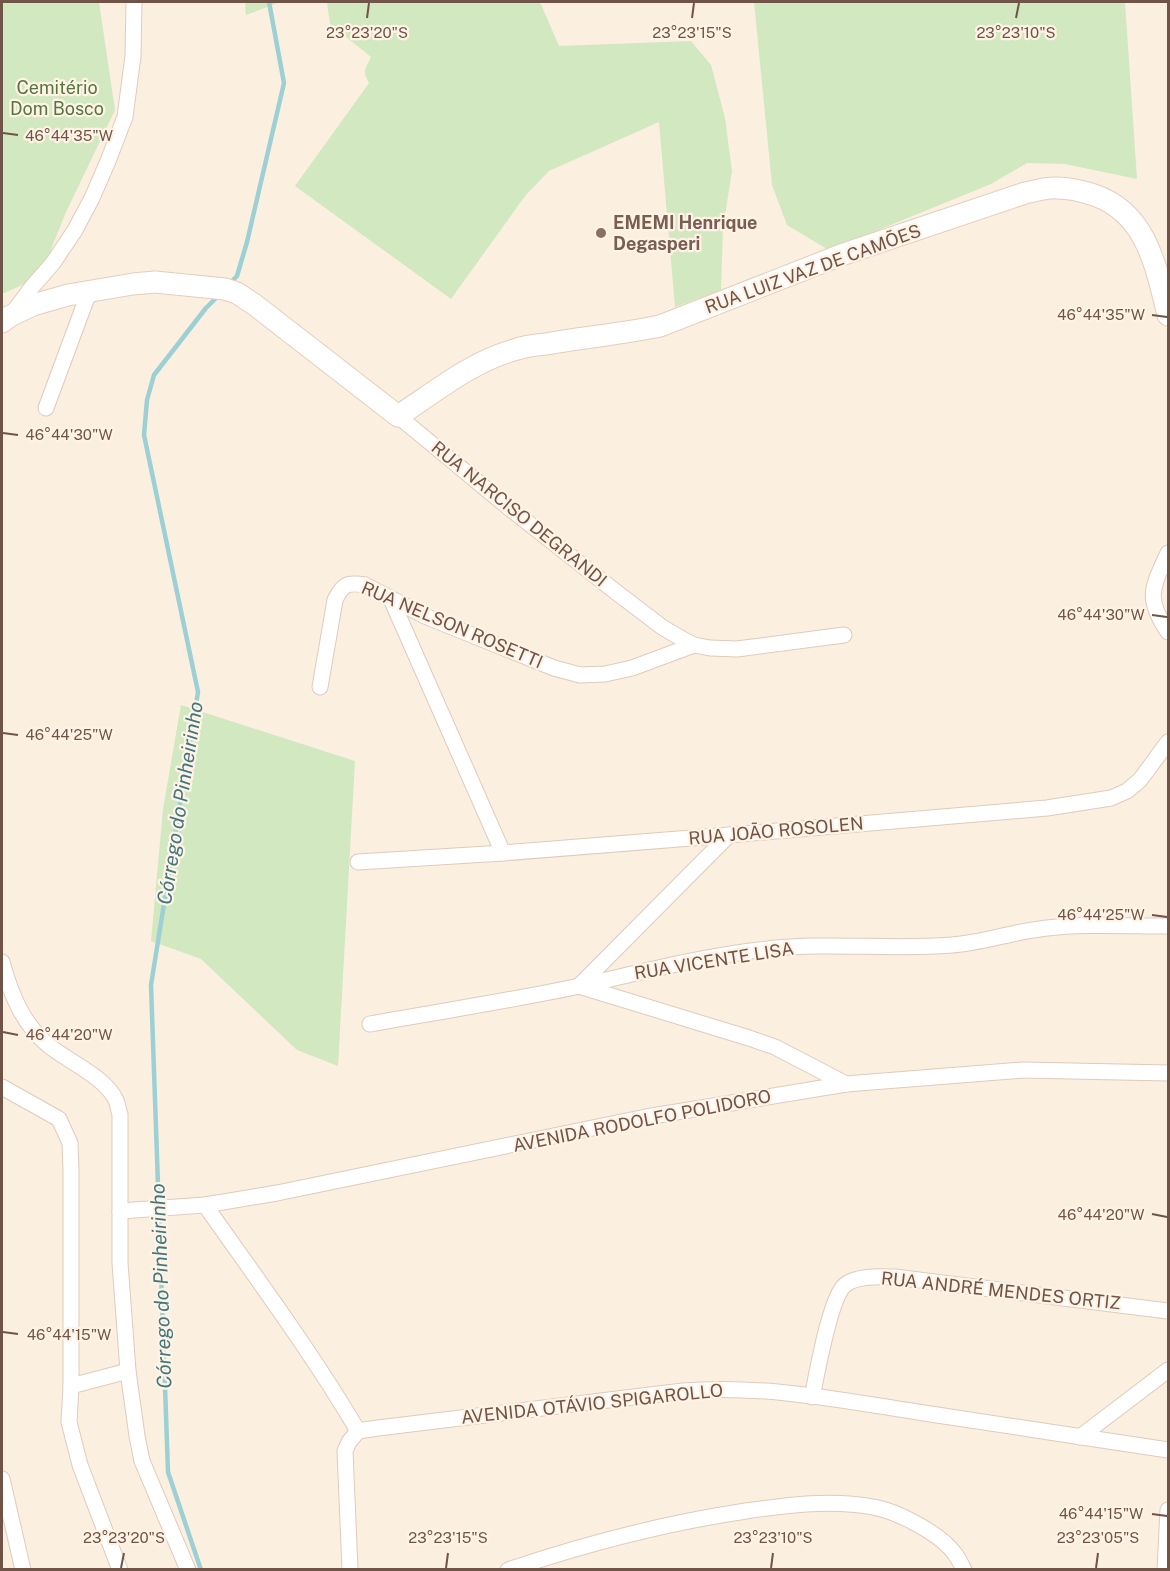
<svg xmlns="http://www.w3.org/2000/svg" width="1170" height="1571" viewBox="0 0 1170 1571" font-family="'Public Sans',sans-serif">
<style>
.green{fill:#d2e8c0}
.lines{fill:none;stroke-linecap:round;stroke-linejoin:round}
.stream{stroke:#9cd0d5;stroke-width:4.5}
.minor-casing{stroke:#dfcbbd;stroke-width:17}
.secondary-casing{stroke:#e6cdbd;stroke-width:23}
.minor{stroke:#fff;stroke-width:15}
.secondary{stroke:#fff;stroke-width:21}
.ticks{fill:none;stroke:#715448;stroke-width:2}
.education-dot{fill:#8d6e63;stroke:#fff3e6;stroke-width:2}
.labels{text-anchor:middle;stroke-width:4.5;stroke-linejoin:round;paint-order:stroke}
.park-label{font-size:18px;fill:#547741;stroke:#fff3e6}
.education-label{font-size:18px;font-weight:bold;fill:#785e54;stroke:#fff3e6;text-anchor:start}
.street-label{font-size:18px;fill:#715448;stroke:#fff3e6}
.water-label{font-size:20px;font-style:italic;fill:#40777e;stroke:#fff3e6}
.ticks-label{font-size:15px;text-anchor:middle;fill:#715448;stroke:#fff3e6;stroke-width:4.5;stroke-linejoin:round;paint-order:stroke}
</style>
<rect width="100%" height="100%" fill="#fbefe0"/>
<!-- green -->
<g class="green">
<path d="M2,2H99L115,110L66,212L40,277L2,294Z"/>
<path d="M245,2H280L246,15Z"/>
<path d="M327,2H540L559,46L691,41L711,65L725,118L732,171L723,228L721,290L675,307L659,122L549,171L525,196L451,299L295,186L369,83C362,71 365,69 371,57L330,24Z"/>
<path d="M754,2H1125L1137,179L1065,164L1027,163L991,184L844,244L827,249L787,225L772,185Z"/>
<path d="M181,705L355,761L338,1066L297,1050L201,959L151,941L163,809Z"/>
</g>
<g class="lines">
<!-- stream -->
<g class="stream">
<path d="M229,284L237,276L247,242L284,83L269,2"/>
<path d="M201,1570L168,1472L151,985L198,692L144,435L147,400L154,375L206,308L219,295"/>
</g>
<!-- minor casing -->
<g class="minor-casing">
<g id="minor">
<path d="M12,314L32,287L53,263L75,230L92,198L108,161L125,117L133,56L134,2"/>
<path d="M46,408L89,292"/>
<path d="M398,416L508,507L616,592L662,627L684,640L694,645L710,648L737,649L844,635"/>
<path d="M1168,553C1152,588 1145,598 1168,632"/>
<path d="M391,599L503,853"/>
<path d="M320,687L335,600C343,584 347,582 365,585L425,616L447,625L554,668L580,675L605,674L632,668L694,645"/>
<path d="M729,835L579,986L749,1038L775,1047L846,1084"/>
<path d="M358,862L503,853L729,835L1047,808L1111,798L1127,791L1140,780L1168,742"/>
<path d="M2,962C11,994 22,1023 48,1045C69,1062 104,1076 116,1100C118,1104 118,1110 120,1114V1263L128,1371L137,1436L142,1461L188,1570"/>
<path d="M370,1024C438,1012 507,1001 575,987C639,973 702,956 767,949C828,942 890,950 952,945C980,943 1006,934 1033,930C1077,923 1124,926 1168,926"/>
<path d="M2,1087L59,1119L70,1143L71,1170V1386L69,1422L80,1465L120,1570"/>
<path d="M205,1205C257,1279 312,1353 358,1431"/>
<path d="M120,1211L205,1205L277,1193L646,1117L846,1084L1023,1070L1168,1073"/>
<path d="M71,1386L128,1371"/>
<path d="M812,1397C817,1374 830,1297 845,1285C857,1275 881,1277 895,1277L1168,1311"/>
<path d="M358,1431L378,1428L683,1391C763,1384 845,1401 924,1413C1005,1426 1087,1437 1168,1450"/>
<path d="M1080,1437L1168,1370"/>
<path d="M2,1479L23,1570"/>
<path d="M350,1570L345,1451L349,1442L358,1431"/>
<path d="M508,1570C585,1544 666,1523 746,1511C788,1505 832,1499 873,1507C897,1511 941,1534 955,1554C959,1559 961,1564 964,1570"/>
<path d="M1165,1570L1168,1510"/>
</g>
</g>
<!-- secondary casing -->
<g class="secondary-casing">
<path id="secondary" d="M2,322L10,316L33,305L68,295L133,284L155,282L225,289L237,293L255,305L398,416C435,392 471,362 514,350C524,346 535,345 546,344C584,337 622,334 660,326L841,255L1025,193C1036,191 1047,187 1057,188C1070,188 1082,191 1094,195C1147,213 1156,267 1168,315"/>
</g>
<!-- minor -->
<use href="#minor" class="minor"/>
<!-- secondary -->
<use href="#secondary" class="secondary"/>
</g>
<!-- ticks -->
<path class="ticks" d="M367,18L369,3M692,18L694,3M1016,18L1019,3M3,133L18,135M1152,315L1167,317M3,433L18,435M1152,615L1167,617M3,733L18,735M1152,915L1167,917M3,1032L18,1035M1152,1214L1167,1217M3,1332L18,1334M1152,1514L1167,1516M121,1568L124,1553M446,1568L448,1553M771,1568L773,1553M1096,1568L1098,1553"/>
<!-- markers -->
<circle class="education-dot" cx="601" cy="233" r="6"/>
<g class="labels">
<!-- park labels -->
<g class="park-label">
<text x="57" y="94">Cemitério<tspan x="57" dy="21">Dom Bosco</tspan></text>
</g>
<!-- education labels -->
<g class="education-label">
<text x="613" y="229">EMEMI Henrique<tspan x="613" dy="21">Degasperi</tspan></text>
</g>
<!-- street labels -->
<g class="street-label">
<text transform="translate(813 269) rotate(-20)" y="6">RUA LUIZ VAZ DE CAMÕES</text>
<text transform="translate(519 514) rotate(39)" y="6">RUA NARCISO DEGRANDI</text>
<text transform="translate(452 625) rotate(23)" y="6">RUA NELSON ROSETTI</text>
<text transform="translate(776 831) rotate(-5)" y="6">RUA JOÃO ROSOLEN</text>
<text transform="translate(714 961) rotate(-9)" y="6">RUA VICENTE LISA</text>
<text transform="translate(642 1121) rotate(-11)" y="6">AVENIDA RODOLFO POLIDORO</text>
<text transform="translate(1001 1291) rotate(6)" y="6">RUA ANDRÉ MENDES ORTIZ</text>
<text transform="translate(592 1404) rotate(-6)" y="6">AVENIDA OTÁVIO SPIGAROLLO</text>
</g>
<!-- water labels -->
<g class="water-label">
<text transform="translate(180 803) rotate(-81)" y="7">Córrego do Pinheirinho</text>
<text transform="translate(161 1286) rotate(-92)" y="7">Córrego do Pinheirinho</text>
</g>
</g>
<g class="ticks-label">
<text x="367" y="38">23°23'20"S</text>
<text x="692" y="38">23°23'15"S</text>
<text x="1016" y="38">23°23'10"S</text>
<text x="69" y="141">46°44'35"W</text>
<text x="1101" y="320">46°44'35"W</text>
<text x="69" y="440">46°44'30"W</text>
<text x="1101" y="620">46°44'30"W</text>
<text x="69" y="740">46°44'25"W</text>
<text x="1101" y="920">46°44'25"W</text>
<text x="69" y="1040">46°44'20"W</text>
<text x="1101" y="1220">46°44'20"W</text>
<text x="69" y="1340">46°44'15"W</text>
<text x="1101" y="1519">46°44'15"W</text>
<text x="124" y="1543">23°23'20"S</text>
<text x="448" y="1543">23°23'15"S</text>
<text x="773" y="1543">23°23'10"S</text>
<text x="1098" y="1543">23°23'05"S</text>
</g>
<!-- border -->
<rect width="1170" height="1571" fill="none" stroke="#715448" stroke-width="6"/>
</svg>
